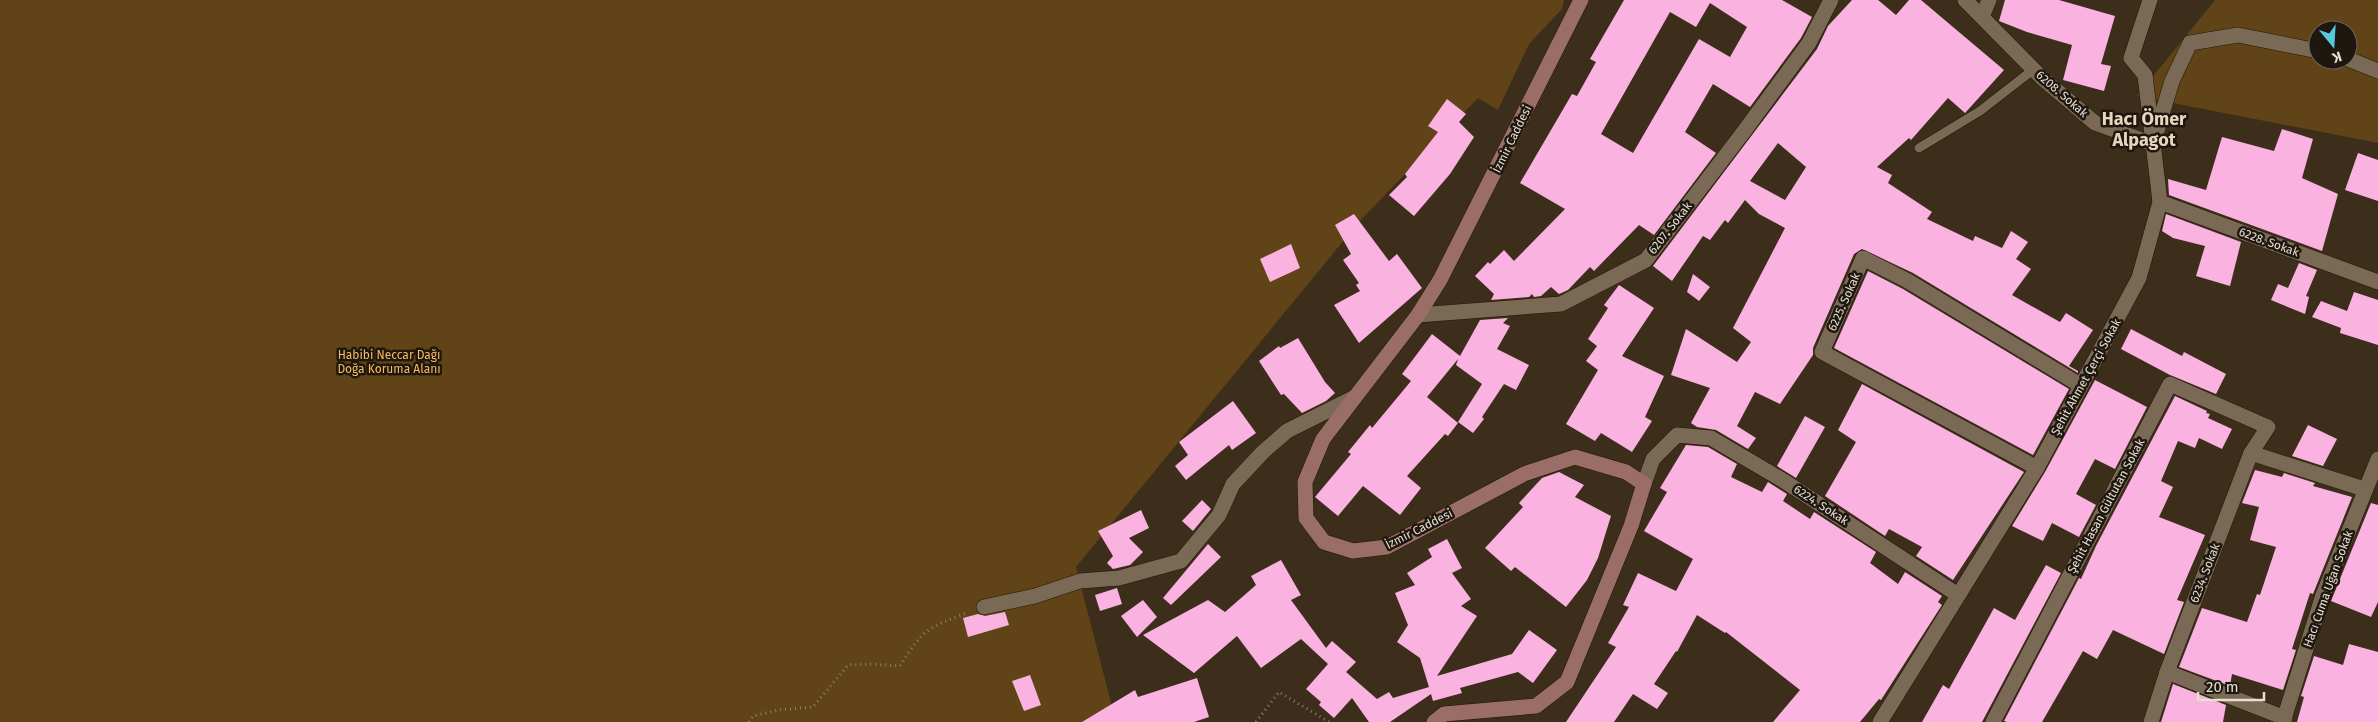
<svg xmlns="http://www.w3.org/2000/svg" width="2378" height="722" viewBox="0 0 2378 722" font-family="'Fira Sans',sans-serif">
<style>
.green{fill:#604316;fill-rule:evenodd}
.building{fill:#fab2e1;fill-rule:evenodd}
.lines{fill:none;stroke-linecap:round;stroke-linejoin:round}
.lane-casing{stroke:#221604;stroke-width:10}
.street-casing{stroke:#221604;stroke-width:16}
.secondary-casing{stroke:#221604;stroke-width:16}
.path{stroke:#8b7f6f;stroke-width:3;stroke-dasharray:1 4;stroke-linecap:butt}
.lane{stroke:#7a6a55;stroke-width:9}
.street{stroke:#7a6a55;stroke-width:15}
.secondary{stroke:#9a6d67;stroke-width:15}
.labels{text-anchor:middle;stroke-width:5;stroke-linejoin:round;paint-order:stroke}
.street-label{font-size:12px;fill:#e7ded2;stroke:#1e170f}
.park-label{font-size:12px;fill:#faba5d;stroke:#1e170f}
.district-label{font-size:18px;font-weight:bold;fill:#e8d5be;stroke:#1e170f}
</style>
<rect width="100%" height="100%" fill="#3c2e1a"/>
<!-- green -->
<g class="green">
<path d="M0,0H1564L1562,9L1529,44L1498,110L1478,98L1358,223L1076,567L1116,722H0Z"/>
<path d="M2215,0H2378V143L2137,96ZM2318,30H2348V60H2318Z"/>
</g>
<!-- building -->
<g class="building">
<path d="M1624,0H1782L1812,17L1801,38L1750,107L1713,84L1685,132L1716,153L1654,235L1639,225L1594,271L1590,267L1568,290L1559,294L1551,287L1541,296L1534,297L1532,294L1529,297L1491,300L1494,294L1475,276L1488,262L1490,264L1504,250L1514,261L1565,209L1520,183L1572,94L1577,96L1596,62L1590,59ZM1710,3L1747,27L1730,57L1699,39L1633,153L1601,134L1670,12L1696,27Z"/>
<path d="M1852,0H1878L1896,15L1909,0H1921L2004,70L1965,113L1948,98L1911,140L1909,138L1877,167L1892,175L1888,183L1932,212L1927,219L1973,241L1975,236L2002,248L2011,231L2028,242L2016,259L2031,269L2012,295L2060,322L2066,313L2093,330L2069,366L2078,371V373L1913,273L1862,249L1854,254L1813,348V355L1780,404L1755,392L1737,426L1756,438L1748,449L1716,430L1697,427L1691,423L1710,388L1671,375L1686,329L1737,362L1751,342L1733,328L1785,228L1759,214L1745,200L1728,223L1725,220L1710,240L1703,236L1672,281L1653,266L1817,49L1828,26ZM1778,143L1806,167L1785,200L1750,181Z"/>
<path d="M2005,0H2059L2115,16L2101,64L2111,66L2104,91L2063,80L2072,45L2027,32L1999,21Z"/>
<path d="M1447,99L1466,114L1459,122L1474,137L1450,174L1414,216L1389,195L1407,177L1405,174L1438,132L1428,126Z"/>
<path d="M2282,129L2313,139L2302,178L2338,194L2322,251L2169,195L2168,179L2206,190L2222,137L2274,151Z"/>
<path d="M2358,153L2378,160V201L2345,190Z"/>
<path d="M1354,214L1389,261L1397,254L1422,288L1359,343L1334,305L1360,291L1356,285L1359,283L1343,260L1351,254L1335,225Z"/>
<path d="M2166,214L2241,242L2230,286L2196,276L2205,246L2173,238L2162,231Z"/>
<path d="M1291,244L1300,268L1270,282L1260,259Z"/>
<path d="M2299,263L2317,270L2306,296L2309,297L2305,314L2271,300L2278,284L2288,288Z"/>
<path d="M1868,271L1903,289L2069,389L2033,455L1834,348Z"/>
<path d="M1693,274L1710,287L1699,301L1687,292Z"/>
<path d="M1619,285L1654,308L1622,356L1664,376L1645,417L1652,421L1632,452L1601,433L1595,441L1566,424L1598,370L1586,361L1597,346L1588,339L1608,308L1604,305Z"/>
<path d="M2354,292L2378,300V345L2340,333L2341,328L2312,317L2321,301L2347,311Z"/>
<path d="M1508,318L1503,323L1510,326L1497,349L1529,365L1516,390L1504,384L1482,417L1484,419L1473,433L1458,422L1482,384L1456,365L1458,359L1427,397L1458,423L1448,436L1445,434L1407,476L1421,488L1400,515L1363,486L1338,516L1315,497L1351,454L1348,452L1370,425L1372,428L1411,381L1402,374L1432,334L1460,356L1480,320Z"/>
<path d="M2131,329L2182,356L2184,352L2226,374L2216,394L2170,375L2121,349Z"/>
<path d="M1298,338L1325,382L1335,393L1326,401L1302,413L1284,394L1281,395L1259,361L1279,346L1280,348Z"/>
<path d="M2095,380L2147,407L2115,469L2095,459L2076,494L2096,505L2079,537L2052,523L2043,541L2012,526L2045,472Z"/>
<path d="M1862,384L2024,472L1953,580L1916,556L1922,547L1889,529L1885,536L1825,496L1856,442L1838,430Z"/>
<path d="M2175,396L2207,411L2206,413L2210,414L2208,418L2232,429L2222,449L2199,438L2195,448L2178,441L2161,481L2173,487L2159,517L2205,535L2177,600L2184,602L2164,654L2113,630L2097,659L2083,651L2042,722H2007L2004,721L2079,578L2081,579L2096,546Z"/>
<path d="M1233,401L1256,433L1232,450L1229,445L1186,480L1175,466L1188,455L1179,442Z"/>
<path d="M1805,416L1825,427L1796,478L1777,466Z"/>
<path d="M2308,425L2337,439L2323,466L2292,456Z"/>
<path d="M1686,445L1708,447L1737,464L1731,477L1762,492L1768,482L1779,489L1787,494L1783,501L1810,519L1814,512L1876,552L1870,563L1898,584L1905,572L1942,596L1938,602L1942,605L1881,700L1879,699L1860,722H1773L1800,690L1726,632L1725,633L1697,615L1677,652L1676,651L1654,684L1668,693L1657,709L1633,694L1614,722H1566L1616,647L1608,643L1629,607L1623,605L1638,573L1676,591L1693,559L1644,531L1667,492L1660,488Z"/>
<path d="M2255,470L2282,477L2284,473L2315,483L2313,486L2352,497L2313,594L2310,593L2292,649L2296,650L2283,690L2232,674L2230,686L2179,667L2202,608L2247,622L2257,594L2260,595L2276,547L2250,540L2259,507L2242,503Z"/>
<path d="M1559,472L1584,485L1575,497L1611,516L1598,558L1587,580L1566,607L1515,567L1511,571L1485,548L1523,507L1519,503L1542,478Z"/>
<path d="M1202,500L1211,509L1193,531L1182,521Z"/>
<path d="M2371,503L2378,505V602L2371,617L2331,601Z"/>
<path d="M1141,510L1149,528L1129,538L1143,552L1130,565L1113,569L1107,563L1113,556L1098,531Z"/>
<path d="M1447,539L1462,568L1452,573L1471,599L1461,606L1477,616L1437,676L1512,654L1529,630L1557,650L1533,683L1518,672L1460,688L1462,693L1433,701L1431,694L1390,722H1369L1352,698L1334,718L1319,705L1321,702L1306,689L1328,664L1301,639L1261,668L1237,636L1194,673L1143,635L1208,600L1225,612L1256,585L1251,576L1281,560L1301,595L1291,600L1326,648L1332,641L1356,662L1346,672L1377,699L1389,692L1393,698L1429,687L1420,658L1397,642L1408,625L1395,593L1415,585L1407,573L1432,557L1428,549Z"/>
<path d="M1208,544L1221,557L1171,605L1163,598Z"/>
<path d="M2046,565L2061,573L1982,722H1922L1943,685L1949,689L1994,608L2015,620Z"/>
<path d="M1117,588L1122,604L1100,611L1095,595Z"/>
<path d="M1143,600L1157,617L1137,637L1121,616Z"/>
<path d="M1005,612L1009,625L968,637L963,618L978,614L985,616Z"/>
<path d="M2349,644L2378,652V722H2297L2304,697L2301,696L2314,656L2343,665Z"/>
<path d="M1030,675L1041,705L1024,711L1012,681Z"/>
<path d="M1197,678L1209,717L1194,722H1082L1135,690L1138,697Z"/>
<path d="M2173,684L2226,705L2223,722H2161Z"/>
</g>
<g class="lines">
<!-- lane casing -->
<g class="lane-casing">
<path id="lane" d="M1919,148L1980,111L2034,69"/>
</g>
<!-- street casing -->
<g class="street-casing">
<g id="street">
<path d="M1965,0L2042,78L2095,123L2153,144L2172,81L2190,43L2238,35L2318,51"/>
<path d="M1982,17L1989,0"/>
<path d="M2348,59L2378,71"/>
<path d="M2160,202L2378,282"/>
<path d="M1418,315L1561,304L1646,260L1745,130L1809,43L1831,0"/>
<path d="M2251,453L2364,489"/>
<path d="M2037,468L1822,352L1863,258L1908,281L2080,385"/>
<path d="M1644,484L1653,459L1677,435L1711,438L1784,481L1958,595"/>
<path d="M984,607L1035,596L1080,581L1119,578L1181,561L1219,515L1233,484L1263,452L1287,431L1355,397"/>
<path d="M2167,672L2285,718"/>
<path d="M1880,722L2037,468L2139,278L2160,202L2145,75L2131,58L2150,0"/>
<path d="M1993,722L2170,384L2268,427L2251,453L2167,672L2151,722"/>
<path d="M2283,722L2323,595L2378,459"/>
</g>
</g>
<!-- secondary casing -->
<g class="secondary-casing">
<path id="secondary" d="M1434,722L1444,714L1536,706L1567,682L1631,526L1644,484L1626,472L1575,457L1524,474L1387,547L1353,551L1324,542L1306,518L1305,482L1323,439L1418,315L1440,280L1581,0"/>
</g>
<!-- path -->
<g class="path">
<path d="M749,722L753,716L778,710L813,707L848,665L871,664L900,666C923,629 927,628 967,613"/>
<path d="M1256,722L1279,692L1329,722"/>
</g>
<!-- lane -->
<use href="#lane" class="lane"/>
<!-- street -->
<use href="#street" class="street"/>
<!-- secondary -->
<use href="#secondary" class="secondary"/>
</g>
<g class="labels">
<!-- street labels -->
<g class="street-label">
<text transform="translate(2062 94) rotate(41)" y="4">6208. Sokak</text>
<text transform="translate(1512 139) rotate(-64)" y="4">İzmir Caddesi</text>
<text transform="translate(1670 228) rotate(-52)" y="4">6207. Sokak</text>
<text transform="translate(2269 242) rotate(20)" y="4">6228. Sokak</text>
<text transform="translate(1844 302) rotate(-66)" y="4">6225. Sokak</text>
<text transform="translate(2086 377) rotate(-61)" y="4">Şehit Ahmet Çerçi Sokak</text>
<text transform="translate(1821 505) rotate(33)" y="4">6224. Sokak</text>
<text transform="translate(2106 506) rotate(-62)" y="4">Şehit Hasan Gültutan Sokak</text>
<text transform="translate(1419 529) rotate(-27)" y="4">İzmir Caddesi</text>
<text transform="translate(2205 573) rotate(-69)" y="4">6234. Sokak</text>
<text transform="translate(2328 589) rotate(-70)" y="4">Hacı Cuma Uğan Sokak</text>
</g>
<!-- park labels -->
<g class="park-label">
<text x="389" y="359">Habibi Neccar Dağı<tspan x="389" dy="14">Doğa Koruma Alanı</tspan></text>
</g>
<!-- district labels -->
<g class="district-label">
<text x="2144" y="125">Hacı Ömer<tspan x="2144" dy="21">Alpagot</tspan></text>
</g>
</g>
<!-- north arrow -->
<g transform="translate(2333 45) rotate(162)"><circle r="24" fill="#1e170f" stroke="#6e675d"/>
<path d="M0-4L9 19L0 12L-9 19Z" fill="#54cade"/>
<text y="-8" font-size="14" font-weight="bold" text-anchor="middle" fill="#e7ded2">K</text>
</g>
<!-- scale -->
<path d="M2198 692v8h66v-8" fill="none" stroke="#e7ded2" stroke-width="2.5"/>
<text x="2206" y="692" font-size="15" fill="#e7ded2" stroke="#1e170f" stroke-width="4" paint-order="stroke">20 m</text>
</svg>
